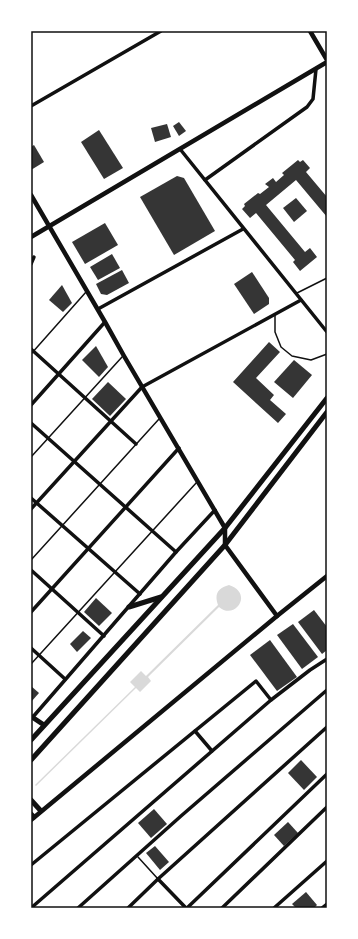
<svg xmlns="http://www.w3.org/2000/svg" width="358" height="939" viewBox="0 0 358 939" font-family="'Exo 2',sans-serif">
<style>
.water{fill:#d9d9d9}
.building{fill:#353535}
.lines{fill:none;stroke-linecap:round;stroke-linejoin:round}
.service{stroke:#111;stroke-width:1.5}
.minor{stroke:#111;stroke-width:3.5}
.tertiary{stroke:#111;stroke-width:4.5}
.secondary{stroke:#111;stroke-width:5}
.neatline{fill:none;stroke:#111;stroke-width:1.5}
</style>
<rect width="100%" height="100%" fill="#fff"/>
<!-- water -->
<path class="water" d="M229,585C254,593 235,621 219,607L148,677L151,681L140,692L136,688L36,786L35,785L135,687L130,682L141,671L146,676L218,605C214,594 218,588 229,585Z"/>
<!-- building -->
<g class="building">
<path d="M179,122L186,131L179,136L173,126Z"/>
<path d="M167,124L171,137L155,142L151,128Z"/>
<path d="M99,130L123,168L104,179L81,142Z"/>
<path d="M34,145L44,162L31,170V147Z"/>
<path d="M298,160L300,162L303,160L310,168L306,172L327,197V217L296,180L266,205L305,252L310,248L317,257L300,271L293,262L295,260L256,213L250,218L242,209L245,206L244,204L258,193L260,194L269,187L265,184L273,178L276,182L284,175L282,173Z"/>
<path d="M177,176L184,178L215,231L174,255L140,197Z"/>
<path d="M296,198L307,211L294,222L283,208Z"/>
<path d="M105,223L118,245L85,264L72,242Z"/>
<path d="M112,254L120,268L98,280L90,267Z"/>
<path d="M122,270L129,283L107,295L101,294L96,284Z"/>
<path d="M252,272L269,298V304L254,314L234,284Z"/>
<path d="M62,285L72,303L63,312L49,300Z"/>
<path d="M269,342L280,352L256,378L274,395L270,400L286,414L278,423L233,382Z"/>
<path d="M96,346L108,367L99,377L82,360Z"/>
<path d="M294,360L312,375L293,398L274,382Z"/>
<path d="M108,382L126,399L110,416L92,399Z"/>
<path d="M96,598L112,613L99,626L84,612Z"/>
<path d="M314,610L327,627V650L322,654L298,622Z"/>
<path d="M293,624L318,657L302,669L277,635Z"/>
<path d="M83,631L91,638L77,652L70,644Z"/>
<path d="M270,640L297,677L277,691L250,655Z"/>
<path d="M31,686L39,693L31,702Z"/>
<path d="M301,760L317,777L304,790L288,773Z"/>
<path d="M154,809L167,824L151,838L138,823Z"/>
<path d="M288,822L298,833L284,846L274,835Z"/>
<path d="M155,846L169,862L160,870L146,853Z"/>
<path d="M306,892L317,905L314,908H296L292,904Z"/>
</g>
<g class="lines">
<!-- service -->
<g class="service">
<path d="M297,293L327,278"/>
<path d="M275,314V332L281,347L292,356L311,360L327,354"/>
<path d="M31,354L86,292"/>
<path d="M31,457L122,357"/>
<path d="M31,560L159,419"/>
<path d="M31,664L197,482"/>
<path d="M138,857L158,879"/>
</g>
<!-- minor -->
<g class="minor">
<path d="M31,106L161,31"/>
<path d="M180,149L327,332"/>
<path d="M205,180L307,107L313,99L316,69"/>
<path d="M31,264L34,257"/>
<path d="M98,309L243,229"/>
<path d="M31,349L136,444"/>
<path d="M31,405L105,322"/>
<path d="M31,423L176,552"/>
<path d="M31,498L140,594"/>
<path d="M31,509L142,387L301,300"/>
<path d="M31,570L104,636"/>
<path d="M31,612L179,448"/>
<path d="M31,648L65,679"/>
<path d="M32,718L176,552L215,510"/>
<path d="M195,731L212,751"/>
<path d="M31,865L256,681L271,700"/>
<path d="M158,879L186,908"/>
<path d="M31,908L271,700L310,670L327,659"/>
<path d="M78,908L181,816L327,690"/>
<path d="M128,908L158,879L327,727"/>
<path d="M187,908L327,774"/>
<path d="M222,908L327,807"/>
<path d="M274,908L327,861"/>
<path d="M322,908L327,904"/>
</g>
<!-- tertiary -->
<g class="tertiary">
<path d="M310,31L327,60"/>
<path d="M31,195L105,322L124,356L225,528V545L277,616"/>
<path d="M31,237L327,62"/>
<path d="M31,820L277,616L327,576"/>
</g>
<!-- secondary -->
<g class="secondary">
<path d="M129,607L161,597"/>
<path d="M32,717L44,725"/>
<path d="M31,740L225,528L327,398"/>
<path d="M31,760L225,545L327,412"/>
<path d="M31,800L41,811"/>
<path d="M31,814L34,817"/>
</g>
</g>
<!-- border -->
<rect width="358" height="939" fill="none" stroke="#ffffff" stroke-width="64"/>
<rect x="32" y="32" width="294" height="875" class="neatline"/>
</svg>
